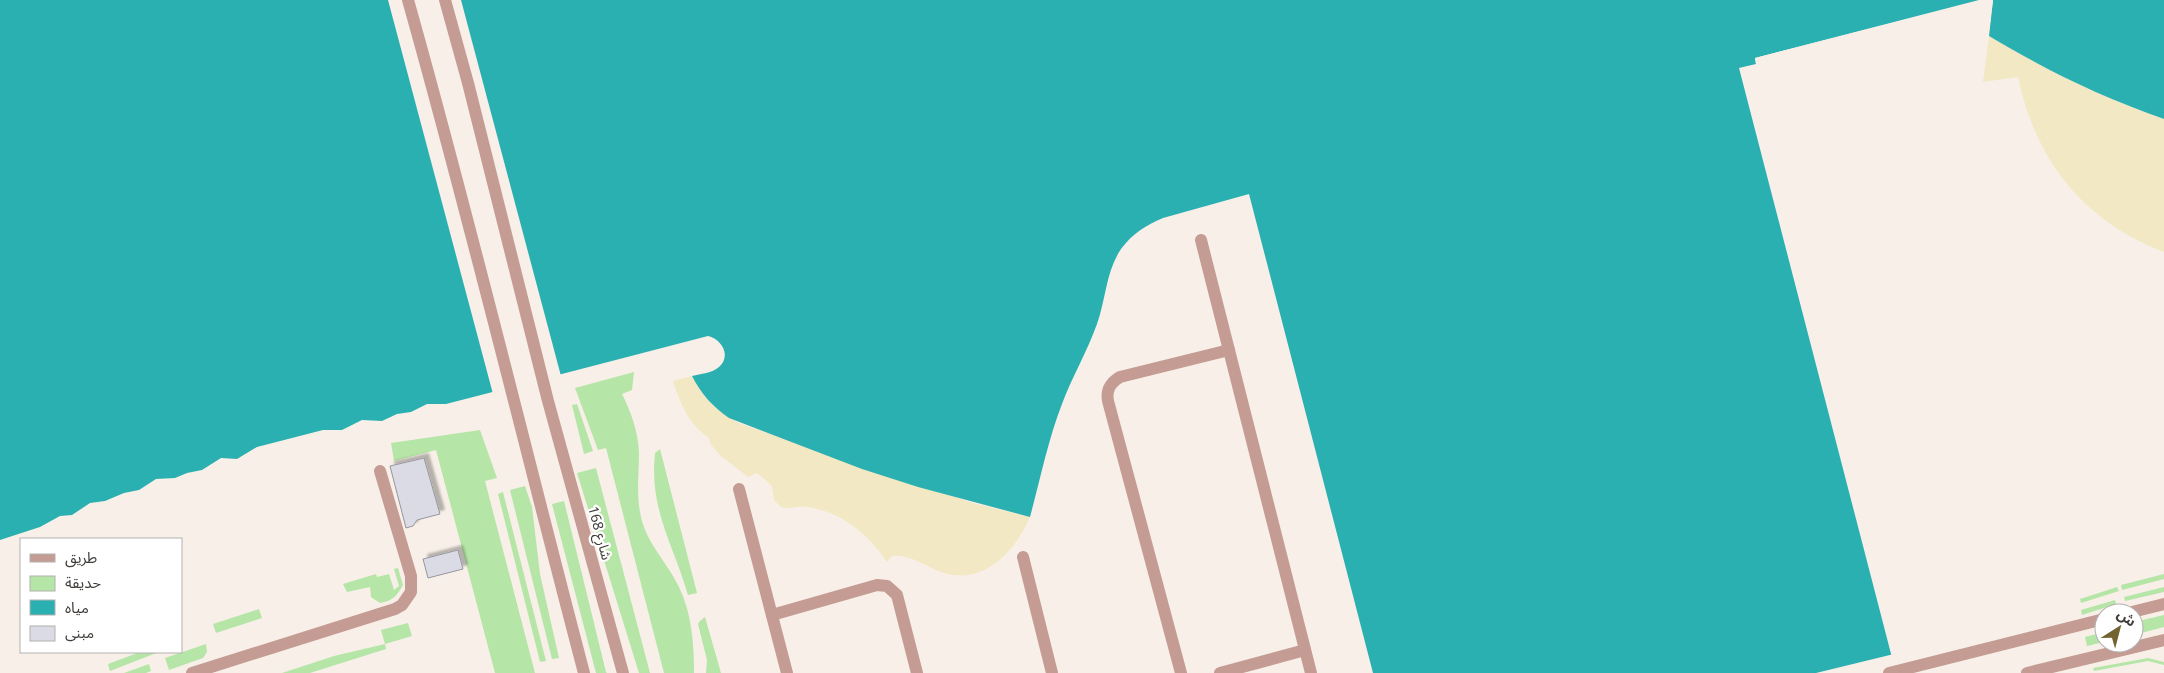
<svg xmlns="http://www.w3.org/2000/svg" width="2164" height="673" viewBox="0 0 2164 673" font-family="'Noto Sans','Noto Sans Arabic',sans-serif">
<style>
.green{fill:#b5e5a7}
.sand{fill:#f2e8c3}
.water{fill:#2bb0b1}
.pier{fill:#f8f0e8}
.building{fill:#dbdbe5;stroke:#9696a0;filter:url(#shadow)}
.lines{fill:none;stroke-linecap:round;stroke-linejoin:round}
.street{stroke:#c49c94;stroke-width:12}
.labels{text-anchor:middle;stroke-width:4.5;stroke-linejoin:round;paint-order:stroke}
.street-label{font-size:14px;fill:#3f3c39;stroke:#fff}
</style>
<defs>
<filter id="shadow"><feDropShadow dx="4.5" dy="-4.5" stdDeviation="1" flood-color="#0004"/></filter>
</defs>
<rect width="100%" height="100%" fill="#f8f0e8"/>
<!-- green -->
<g class="green">
<path d="M634,372L632,390L622,394C631,412 638,431 639,452C639,474 636,495 641,517C647,544 667,562 679,587C692,614 694,644 694,673H664L606,448L598,450L575,388Z"/>
<path d="M577,404L593,451L584,454L572,405Z"/>
<path d="M480,430L497,478L485,481L535,673H495L436,450L394,461L391,443Z"/>
<path d="M660,449L697,593L688,595C673,543 649,510 655,453Z"/>
<path d="M596,468L650,673H639L577,473Z"/>
<path d="M525,486L532,507L540,574L559,658L552,659L510,490Z"/>
<path d="M503,492L546,661L540,662L498,494Z"/>
<path d="M564,501L606,672L607,673H596L552,504Z"/>
<path d="M398,568L403,585C397,596 392,601 380,603L371,597L370,587L347,592L343,584L376,574L377,577L389,574L394,590L399,586L394,569Z"/>
<path d="M2164,574V579L2122,590L2121,585Z"/>
<path d="M2117,587L2119,591L2081,603L2080,599Z"/>
<path d="M2164,587V592L2125,601L2124,597Z"/>
<path d="M2115,600L2116,604L2082,615L2081,610Z"/>
<path d="M259,609L262,618L216,633L213,624Z"/>
<path d="M2164,615V627L2134,635V622Z"/>
<path d="M705,617L721,673H706L707,660L698,624L700,621Z"/>
<path d="M408,623L412,636L385,644L386,649L310,673H282L334,656L385,644L381,630Z"/>
<path d="M2104,632V642L2087,646L2085,637Z"/>
<path d="M206,644L207,652L203,658L169,670L165,658Z"/>
<path d="M140,652H159L110,671L108,664Z"/>
<path d="M2148,658L2164,662V665L2148,661L2094,671L2093,668Z"/>
<path d="M149,664L151,671L146,673H124Z"/>
</g>
<!-- sand -->
<g class="sand">
<path d="M1989,36C2048,71 2099,96 2164,119V252C2084,222 2035,160 2018,77L1983,82Z"/>
<path d="M692,376C703,399 719,413 741,424L973,503L1030,517C1015,552 982,587 941,572C928,567 903,551 891,557L887,562C869,535 842,512 808,507C799,505 790,510 781,507L774,500L772,486L757,473L748,477L721,456L711,445L709,438C689,425 680,403 673,381Z"/>
</g>
<!-- water -->
<g class="water">
<path d="M0,0H1979L1755,58L1756,64L1739,68L1896,673H1373L1249,194L1163,218C1146,225 1132,234 1121,249C1106,271 1106,299 1097,324C1087,352 1072,377 1062,404C1048,440 1040,480 1030,517L918,487L862,469L729,418C713,407 701,394 692,376C701,374 712,373 719,367C732,355 721,339 708,336L446,404H427L411,412L397,414L382,421L362,420L342,430H323L257,447L237,459L221,458L202,470L187,473L175,478L156,479L139,490L124,493L105,501L90,503L72,515L60,516L40,527L0,540Z"/>
<path d="M1993,0H2164V119C2099,96 2048,71 1989,36Z"/>
</g>
<!-- pier -->
<g class="pier">
<path d="M388,0H461L561,376L493,394Z"/>
<path d="M1982,0L1980,2L1758,60V63L1756,64L1755,58Z"/>
<path d="M1990,0H1993L1988,39L1986,36Z"/>
<path d="M1894,654L1898,673H1816Z"/>
</g>
<!-- building -->
<g class="building">
<path d="M424,458L440,514L417,520L413,526L406,528L390,466Z"/>
<path d="M458,550L463,569L428,578L423,559Z"/>
</g>
<g class="lines">
<!-- street -->
<g class="street">
<path d="M408,0C471,223 525,449 584,673"/>
<path d="M445,0L468,83L548,401L623,673"/>
<path d="M1201,240L1311,673"/>
<path d="M739,489L787,673"/>
<path d="M1023,557L1052,673"/>
<path d="M2128,613L2164,604"/>
<path d="M772,615L877,585L887,586L897,595L917,673"/>
<path d="M192,673L395,609L402,605L411,592V576L380,471"/>
<path d="M1181,673L1108,401C1106,390 1110,383 1120,377L1229,350"/>
<path d="M1220,673L1305,650"/>
<path d="M1889,673L2104,619"/>
<path d="M2027,673L2164,640"/>
</g>
</g>
<g class="labels">
<!-- street labels -->
<g class="street-label">
<text transform="translate(600 533) rotate(75)" y="5">شارع 168</text>
</g>
</g>
<!-- legend -->
<rect x="20" y="538" width="162" height="115" fill="#ffffff" stroke="#b2b1b0"/>
<rect x="30" y="554" width="25" height="8" fill="#c49c94" stroke="#b2b1b0"/>
<text x="65" y="563" font-size="15" fill="#3f3c39">طريق</text>
<rect x="30" y="576" width="25" height="15" fill="#b5e5a7" stroke="#b2b1b0"/>
<text x="65" y="588" font-size="15" fill="#3f3c39">حديقة</text>
<rect x="30" y="600" width="25" height="15" fill="#2bb0b1" stroke="#b2b1b0"/>
<text x="65" y="613" font-size="15" fill="#3f3c39">مياه</text>
<rect x="30" y="626" width="25" height="15" fill="#dbdbe5" stroke="#b2b1b0"/>
<text x="65" y="638" font-size="15" fill="#3f3c39">مبنى</text>
<!-- north arrow -->
<g transform="translate(2119 628) rotate(36)"><circle r="24" fill="#ffffff" stroke="#b2b1b0"/>
<path d="M0-4L9 19L0 12L-9 19Z" fill="#726431"/>
<text y="-8" font-size="14" font-weight="bold" text-anchor="middle" fill="#3f3c39">ش</text>
</g>
</svg>
